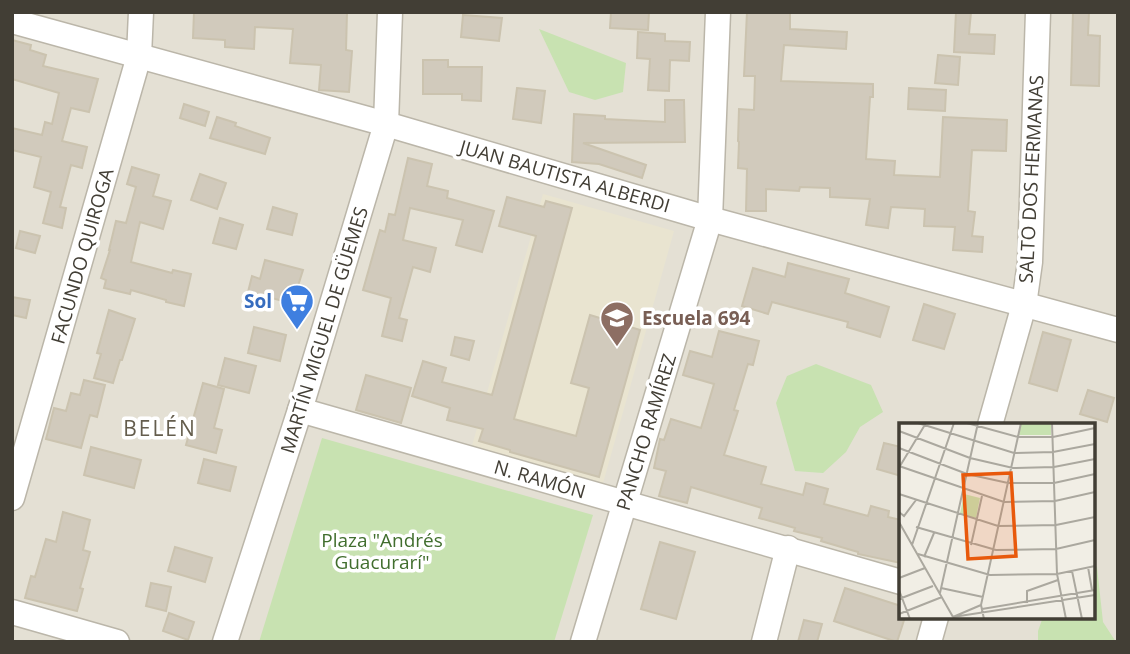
<svg xmlns="http://www.w3.org/2000/svg" width="1130" height="654" viewBox="0 0 1130 654" font-family="'Open Sans',sans-serif">
<style>
.residential{fill:#e4e0d4;fill-rule:evenodd}
.education{fill:#e9e4d0}
.green{fill:#c8e2b1}
.building{fill:#d1cabc;stroke:#cbc3af;stroke-width:2}
.lines{fill:none;stroke-linecap:round;stroke-linejoin:round}
.minor-casing{stroke:#bbb6a9;stroke-width:27}
.minor{stroke:#fff;stroke-width:24}
.labels{text-anchor:middle;stroke-width:7;stroke-linejoin:round;paint-order:stroke}
.street-label{font-size:19px;fill:#423e35;stroke:#fff}
.shop-label{font-size:19px;font-weight:bold;fill:#366cbe;stroke:#fff;text-anchor:end}
.education-label{font-size:19px;font-weight:bold;fill:#785e54;stroke:#fff;text-anchor:start}
.park-label{font-size:19px;fill:#416e2e;stroke:#fff}
.neighbourhood-label{font-size:21px;letter-spacing:2px;fill:#645d4d;stroke:#fff}
.inset-road{fill:none;stroke:#aba89f;stroke-width:2}
.view{fill:#e8590c;fill-opacity:0.15;stroke:#e8590c;stroke-width:3.5}
.inset-edge{fill:none;stroke:#423e35;stroke-width:3.5}
</style>
<rect width="100%" height="100%" fill="#f1eee5"/>
<!-- residential -->
<path class="residential" d="M12,12H1118V642H12ZM901,425H1093V617H901Z"/>
<!-- education -->
<path class="education" d="M543,194L674,231L603,483L472,446Z"/>
<!-- green -->
<g class="green">
<path d="M539,29L626,63L623,92L595,100L569,92Z"/>
<path d="M816,364L871,385L883,412L860,427L846,452L823,473L795,471L776,403L787,376Z"/>
<path d="M322,438L593,515L554,642H259Z"/>
<path d="M1093,563L1097,567L1103,622L1116,642H1038V631L1043,617H1093Z"/>
</g>
<!-- building -->
<g class="building">
<path d="M194,12H347L346,50L352,51L349,92L319,90L321,65L290,63L293,29L255,27L254,49L225,47V40L193,38Z"/>
<path d="M611,12H649L648,30L610,28Z"/>
<path d="M747,12H790V29L847,32L846,49L784,45L781,81L873,84V97H870L866,159L895,161L894,175L940,177L943,117L1007,120L1006,151L972,150L968,211L975,212L972,236L983,237L982,252L953,250L955,227L924,226L925,209L891,207L888,228L866,225L870,199L830,197V188L800,187L799,191L766,189V211H746L747,169L738,168L739,142L738,141L739,109L754,110L755,76H744Z"/>
<path d="M956,12H971L969,34L995,35L994,54L954,52Z"/>
<path d="M1073,12H1089L1088,35L1100,36L1099,86L1071,85Z"/>
<path d="M463,15L502,18L499,41L461,37Z"/>
<path d="M638,32L665,34V41L690,42L689,61L670,60L669,91L648,90L650,59L637,58Z"/>
<path d="M12,40L31,45L30,50L46,55L43,66L98,79L89,112L71,108L62,141L87,147L82,168L71,165L60,207L66,208L62,228L43,223L51,192L34,187L41,157L12,150V128L42,135L45,122L52,124L59,93L12,79Z"/>
<path d="M938,55L960,57L958,85L935,83Z"/>
<path d="M423,60H448V67H482L481,101L462,100V94H423Z"/>
<path d="M517,88L545,91L541,123L513,119Z"/>
<path d="M909,88L946,90L945,111L908,109Z"/>
<path d="M665,100H684L685,142L583,143L646,165L642,178L599,164L572,162L574,114L605,116V119L665,122Z"/>
<path d="M184,104L209,112L205,126L180,118Z"/>
<path d="M217,117L236,123L235,126L270,138L265,154L210,138Z"/>
<path d="M408,158L432,164L427,186L448,191L447,198L494,211L482,252L456,245L463,220L410,208L403,240L436,248L430,272L413,267L399,318L407,320L402,341L382,336L391,298L363,290L380,230L385,232L389,214L395,215Z"/>
<path d="M132,167L159,175L153,196L171,201L163,229L140,222L131,262L172,273L173,270L191,274L184,306L166,302V300L131,290L130,294L104,288L106,280L101,278L110,250H109L116,221L126,223L136,187L127,184Z"/>
<path d="M200,174L226,183L217,209L191,200Z"/>
<path d="M507,197L544,207L546,201L572,208L514,419L576,436L589,388L571,383L590,315L640,330L599,477L510,452V450L479,441L483,429L447,420L450,408L412,396L423,361L446,368L442,382L492,395L536,236L499,226Z"/>
<path d="M273,207L297,214L292,235L267,229Z"/>
<path d="M220,218L243,225L236,249L213,243Z"/>
<path d="M20,231L40,236L35,253L16,248Z"/>
<path d="M265,260L303,270L297,289L291,287L287,302L248,292L252,276L260,279Z"/>
<path d="M788,263L849,279L845,293L889,307L880,337L847,327L848,322L772,302L768,314L742,306L753,268L785,277Z"/>
<path d="M12,297L30,300L26,318L12,315Z"/>
<path d="M924,304L955,314L944,349L913,340Z"/>
<path d="M109,310L135,319L122,360H120L113,383L94,378L101,354L97,353Z"/>
<path d="M254,327L286,335L280,361L248,353Z"/>
<path d="M719,331L759,341L753,365L748,364L734,410L738,411L724,455L766,467L761,484L803,495L806,483L828,489L824,504L868,516L871,506L889,511L888,517L901,520V563L858,554V552L821,541L822,538L794,531L795,528L759,518L762,508L691,487L687,503L659,496L666,471L654,468L660,439L664,440L671,419L701,428L714,384L683,375L690,351L712,357Z"/>
<path d="M1043,332L1071,340L1057,391L1029,383Z"/>
<path d="M455,337L474,341L469,360L451,355Z"/>
<path d="M225,358L256,366L249,393L218,385Z"/>
<path d="M366,375L411,388L401,423L356,410Z"/>
<path d="M84,380L105,385L97,417L90,415L81,448L46,439L54,408L66,411L71,393L80,395Z"/>
<path d="M203,383L224,389L214,428L222,430L216,453L186,445Z"/>
<path d="M1088,390L1114,398L1107,422L1080,414Z"/>
<path d="M884,443L901,447V476L877,469Z"/>
<path d="M91,447L141,460L134,488L84,475Z"/>
<path d="M204,459L236,467L230,491L198,483Z"/>
<path d="M63,512L90,520L83,550L90,552L80,588L83,589L77,611L25,598L31,576L35,577L46,539L56,542Z"/>
<path d="M660,542L695,552L676,619L641,609Z"/>
<path d="M175,547L212,558L205,582L168,571Z"/>
<path d="M151,583L171,587L166,611L146,606Z"/>
<path d="M845,588L901,606V617H905L897,642L834,621Z"/>
<path d="M169,613L194,622L188,640L163,631Z"/>
<path d="M804,620L822,624L817,642H798Z"/>
</g>
<g class="lines">
<!-- minor casing -->
<g class="minor-casing">
<g id="minor">
<path d="M12,21L386,124L710,219L1118,330"/>
<path d="M300,410L901,582"/>
<path d="M990,425L1024,305L1030,262L1038,12"/>
<path d="M12,498L139,56L141,12"/>
<path d="M12,612L117,642"/>
<path d="M225,642L300,410L386,124L390,12"/>
<path d="M583,642L710,219L718,12"/>
<path d="M764,642L788,548"/>
<path d="M929,642L936,617"/>
</g>
</g>
<!-- minor -->
<use href="#minor" class="minor"/>
</g>
<!-- icons -->
<defs>
<g id="supermarket-pin" transform="scale(1.75)"><path d="M0 17L-7.5 6A9.5 9.5 0 1 1 7.5 6Z" fill="#3f7fe0" stroke="#fff"/><path d="M-6-5.5h2.5l.6 2H6L4.5 2H-2.5L-4.4-4H-6ZM-1.5 3.2a1.3 1.3 0 1 0 .1 0ZM3 3.2a1.3 1.3 0 1 0 .1 0Z" fill="#fff"/></g>
<g id="school-pin" transform="scale(1.75)"><path d="M0 17L-7.5 6A9.5 9.5 0 1 1 7.5 6Z" fill="#8d6e63" stroke="#fff"/><path d="M0-5L7-2L0 1L-7-2ZM-4 1L0 2.5L4 1V4Q0 6-4 4Z" fill="#fff"/></g>
</defs>
<g fill-rule="evenodd">
<use href="#supermarket-pin" x="297" y="301"/>
<use href="#school-pin" x="617" y="318"/>
</g>
<g class="labels">
<!-- street labels -->
<g class="street-label">
<text transform="translate(565 176) rotate(16)" y="7">JUAN BAUTISTA ALBERDI</text>
<text transform="translate(1031 179) rotate(-87)" y="7">SALTO DOS HERMANAS</text>
<text transform="translate(82 256) rotate(-74)" y="7">FACUNDO QUIROGA</text>
<text transform="translate(324 330) rotate(-73)" y="7">MARTÍN MIGUEL DE GÜEMES</text>
<text transform="translate(646 432) rotate(-73)" y="7">PANCHO RAMÍREZ</text>
<text transform="translate(540 479) rotate(16)" y="7">N. RAMÓN</text>
</g>
<!-- shop labels -->
<g class="shop-label">
<text x="272" y="308">Sol</text>
</g>
<!-- education labels -->
<g class="education-label">
<text x="642" y="325">Escuela 694</text>
</g>
<!-- park labels -->
<g class="park-label">
<text x="382" y="547">Plaza "Andrés<tspan x="382" dy="22">Guacurarí"</tspan></text>
</g>
<!-- neighbourhood labels -->
<g class="neighbourhood-label">
<text x="160" y="436">BELÉN</text>
</g>
</g>
<!-- overview -->
<g transform="translate(899 423)">
<rect width="196" height="196" fill="#f1eee5"/>
<path d="M122,0H152V12H120ZM65,71L81,75L77,95L61,91Z" fill="#c8e2b1"/>
<path class="inset-road" d="M19,0L115,30L154,29L196,21M68,0L119,14H154L196,5M153,0L158,151L167,196M0,8L71,35L114,45L155,44L196,36M0,25L68,51L109,60H155L196,51M0,43L105,79L156,78L196,69M1,43L27,0M0,71L99,103L157,102L196,94M0,89L5,93L17,77M0,99L54,194M17,104L97,127L157,126L196,117M13,122L55,0M72,122L83,73M19,131L91,152L158,151L196,143M25,134L35,110M189,144L193,167M173,148L183,196M0,155L26,145M42,165L84,174M0,167L11,196M41,170L79,0M0,176L34,163M128,180V168L159,157M83,186L196,167M0,191L43,174M54,194L196,172M54,194L82,182M85,196L82,182L122,0"/>
<path class="view" d="M112,50L117,133L69,136L64,52Z"/>
<rect width="196" height="196" class="inset-edge"/>
</g>
<!-- border -->
<rect width="1130" height="654" fill="none" stroke="#423e35" stroke-width="28"/>
</svg>
